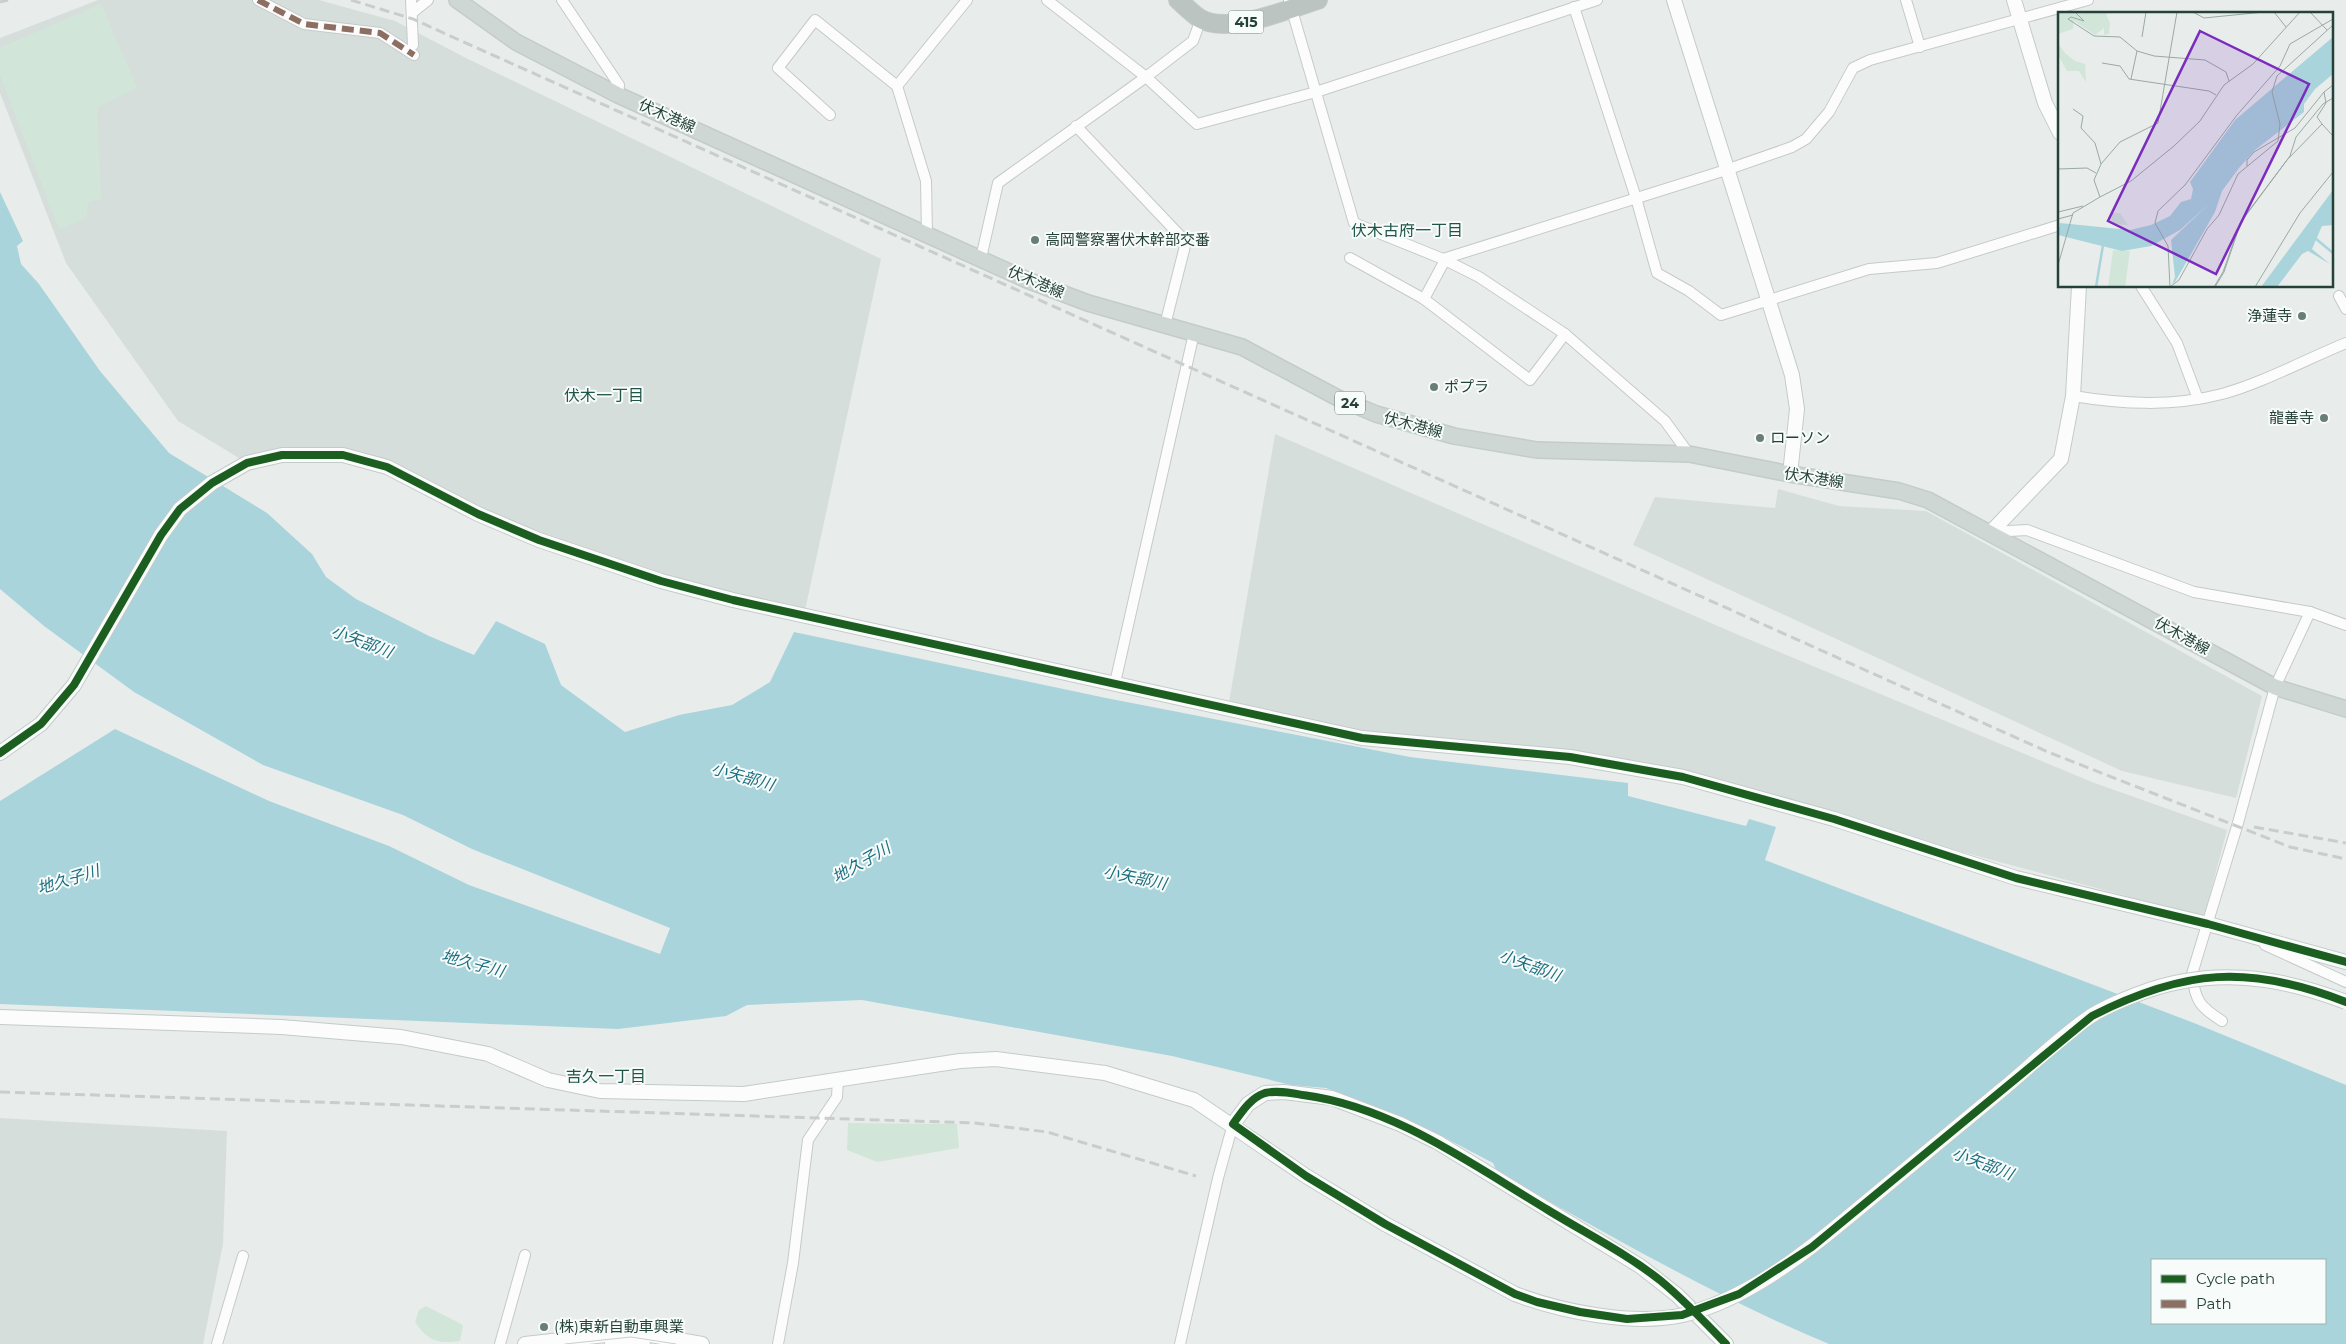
<svg xmlns="http://www.w3.org/2000/svg" width="2346" height="1344" viewBox="0 0 2346 1344" font-family="Montserrat,'Noto Sans JP',sans-serif">
<style>
.built{fill:#d6dedb}
.green{fill:#d1e6d8}
.water{fill:#a9d4db;fill-rule:evenodd}
.lines{fill:none;stroke-linecap:round;stroke-linejoin:round}
.street-casing{stroke:#c5cac8;stroke-width:12}
.secondary-casing{stroke:#c3cbc8;stroke-width:16}
.primary-casing{stroke:#c3ccc9;stroke-width:18}
.highway-casing{stroke:#c3ccc9;stroke-width:20}
.street{stroke:#fcfcfc;stroke-width:10}
.secondary{stroke:#fcfcfc;stroke-width:14}
.primary{stroke:#cfd7d5;stroke-width:15}
.highway{stroke:#bcc4c2;stroke-width:18}
.tram{stroke:#c9cdcc;stroke-width:1}
.rail{stroke:#c9cdcc;stroke-width:3;stroke-dasharray:10 5;stroke-linecap:butt}
.secondary-bridge-casing{stroke:#c3cbc8;stroke-width:16;stroke-linecap:butt}
.secondary-bridge{stroke:#fcfcfc;stroke-width:14}
.quiet{stroke:#8d6e63;stroke-width:6;stroke-dasharray:12 6;stroke-linecap:butt}
.cycleway-casing{stroke:#f7fbf9;stroke-width:11}
.cycleway{stroke:#1b5e20;stroke-width:8}
.poi-dot{fill:#697e78;stroke:#f7fbf9;stroke-width:2}
.labels{text-anchor:middle;stroke-width:4;stroke-linejoin:round;paint-order:stroke}
.shield{fill:#f7fbf9;stroke:#637a73;stroke-width:1}
.shield-label{font-size:14px;font-weight:bold;fill:#24423a}
.street-label{font-size:15px;fill:#24423a;stroke:#f7fbf9}
.poi-label{font-size:15px;fill:#24423a;stroke:#f7fbf9;text-anchor:start}
.neighbourhood-label{font-size:16px;fill:#1f5548;stroke:#f7fbf9}
.water-label{font-size:16px;font-style:italic;fill:#1c6f80;stroke:#f7fbf9}
.inset-river{fill:none;stroke:#a9d4db;stroke-width:2.5}
.inset-road{fill:none;stroke:#9aa9a4;stroke-width:1}
.view{fill:#7b2cbf;fill-opacity:0.15;stroke:#7b2cbf;stroke-width:2.5}
.inset-edge{fill:none;stroke:#24423a;stroke-width:2.5}
</style>
<rect width="100%" height="100%" fill="#e8edeb"/>
<!-- built -->
<g class="built">
<path d="M98,0H319L395,21L468,59L881,259L804,615L539,540L343,455L247,463L178,421L66,263L0,93V38Z"/>
<path d="M1275,434L1741,636L2092,782L2227,830L2204,917L1683,777L1362,738L1228,708Z"/>
<path d="M1778,489L1839,506L1926,511L2262,696L2236,798L2122,771L1633,545L1655,497L1775,508Z"/>
<path d="M0,1118L227,1131L223,1244L203,1344H0Z"/>
</g>
<!-- green -->
<g class="green">
<path d="M101,4L137,88L97,107L101,199L89,202L85,219L59,229L0,75V48Z"/>
<path d="M848,1123L957,1124L959,1148L877,1162L847,1150Z"/>
<path d="M426,1306L463,1325L460,1341C437,1344 428,1341 415,1322L419,1310Z"/>
</g>
<!-- water -->
<path class="water" d="M0,192L23,241L17,246L21,264L39,284L100,371L169,453L267,513L312,554L326,577L356,599L429,636L474,655L496,621L545,644L561,685L625,732L679,715L732,705L770,682L794,632L1106,698L1410,757L1628,783V796L1746,826L1749,819L1776,827L1765,860L2194,1023L2346,1085V1344H1829C1713,1296 1606,1233 1497,1172L1493,1163L1432,1131L1326,1088L1291,1085L1172,1056L862,1000L747,1005L726,1016L618,1029L0,1004V801L115,729L269,801L389,846L469,885L660,954L670,928L472,849L403,815L263,765L134,692L44,626L0,589ZM2152,1260H2325V1323H2152Z"/>
<g class="lines">
<!-- street casing -->
<g class="street-casing">
<g id="street">
<path d="M258,0L304,24L380,33L414,55"/>
<path d="M411,0L413,45"/>
<path d="M562,0L619,85L618,95"/>
<path d="M1047,0L1146,77L1197,124L1316,92L1597,0"/>
<path d="M1289,0L1354,223L1443,259L1479,277L1565,334L1665,421L1689,454"/>
<path d="M1906,0L1920,47"/>
<path d="M1574,7L1636,198L1657,273L1689,291L1721,315L1869,269L1937,263L2060,225"/>
<path d="M413,12L428,0"/>
<path d="M897,86L967,0"/>
<path d="M830,115L778,68L815,20L897,86L926,181L927,234"/>
<path d="M1076,126L1186,242L1165,325"/>
<path d="M981,258L998,183L1146,77L1193,41L1201,19"/>
<path d="M1350,258L1424,299L1530,380L1565,334"/>
<path d="M1443,259L1726,170L1792,147L1806,139L1829,112L1853,68L1870,60L2088,0"/>
<path d="M2141,286L2177,343L2198,399"/>
<path d="M2339,296L2346,309"/>
<path d="M1424,299L1445,260"/>
<path d="M2073,396C2122,404 2172,407 2222,394C2262,383 2307,359 2346,343"/>
<path d="M1991,532L2027,530L2194,592L2310,612L2346,625"/>
<path d="M1115,683L1194,333"/>
<path d="M2265,945L2346,982"/>
<path d="M2222,1021C2200,1007 2195,1001 2192,974L2238,823L2275,687L2310,612"/>
<path d="M217,1344L243,1256"/>
<path d="M500,1344L525,1255"/>
<path d="M778,1344L793,1263L808,1140L837,1097L838,1079"/>
<path d="M1180,1344L1218,1178L1233,1124"/>
</g>
</g>
<!-- secondary casing -->
<g class="secondary-casing">
<g id="secondary">
<path d="M1674,0L1792,375L1797,409L1790,474"/>
<path d="M2014,0L2045,103L2060,133"/>
<path d="M1991,532L2061,459L2073,396L2079,286"/>
<path d="M0,753L41,724L74,685L161,535L180,509L212,483L247,463L282,455H343L387,467L478,514L539,540L661,581L733,600L1362,738L1570,757L1683,777L1834,819L2016,878L2208,924L2346,962"/>
<path d="M0,1017L281,1027L401,1037L488,1054L548,1080L600,1091L744,1094L960,1061L996,1059L1105,1073L1194,1100L1306,1176L1385,1224L1515,1294"/>
<path d="M1233,1124L1248,1104L1265,1093L1284,1092L1332,1098L1400,1124L1437,1142L1640,1266L1677,1295L1726,1344"/>
<path d="M612,1343L643,1344"/>
<path d="M525,1344L633,1332L702,1344"/>
</g>
</g>
<!-- primary casing -->
<g class="primary-casing">
<path id="primary" d="M457,0L516,42L618,95L1027,280L1088,303L1242,347L1338,398L1376,414L1454,436L1537,450L1689,454L1790,474L1899,491L1928,500L2275,687L2346,709"/>
</g>
<!-- highway casing -->
<g class="highway-casing">
<path id="highway" d="M1178,0C1185,6 1192,13 1199,18C1228,36 1287,9 1318,0"/>
</g>
<!-- street -->
<use href="#street" class="street"/>
<!-- secondary -->
<use href="#secondary" class="secondary"/>
<!-- primary -->
<use href="#primary" class="primary"/>
<!-- highway -->
<use href="#highway" class="highway"/>
<!-- tram -->
<path class="tram" d="M565,1344L631,1337L676,1344"/>
<!-- rail -->
<g class="rail">
<path d="M351,0L413,19L457,39L2048,752L2290,847L2346,859"/>
<path d="M0,2L8,0"/>
<path d="M2254,827L2346,843"/>
<path d="M0,1092L975,1123L1047,1132L1196,1176"/>
</g>
<!-- secondary-bridge casing -->
<g class="secondary-bridge-casing">
<path id="secondary-bridge" d="M1515,1294C1562,1312 1634,1326 1683,1315C1744,1300 1799,1258 1846,1219C1898,1176 1951,1132 2003,1089C2032,1065 2060,1037 2091,1016C2105,1007 2122,1000 2138,994C2209,967 2276,975 2346,1002"/>
</g>
<!-- secondary-bridge -->
<use href="#secondary-bridge" class="secondary-bridge"/>
<!-- quiet -->
<path class="quiet" d="M258,0L304,24L380,33L414,55"/>
<!-- cycleway casing -->
<g class="cycleway-casing">
<g id="cycleway">
<path d="M0,753L41,724L74,685L161,535L180,509L212,483L247,463L282,455H343L387,467L478,514L539,540L661,581L733,600L1362,738L1570,757L1683,777L1834,819L2016,878L2208,924L2346,962"/>
<path d="M1726,1344C1705,1322 1684,1300 1661,1281C1626,1253 1585,1233 1548,1210C1471,1164 1394,1107 1303,1095C1291,1093 1277,1090 1265,1093C1250,1098 1241,1113 1233,1124L1306,1176L1385,1224L1515,1294L1537,1302L1580,1312L1627,1319L1682,1315L1739,1294L1812,1247L2092,1016C2184,969 2249,964 2346,1002"/>
</g>
</g>
<!-- cycleway -->
<use href="#cycleway" class="cycleway"/>
</g>
<!-- markers -->
<g class="poi-dot">
<circle cx="1035" cy="240" r="5"/>
<circle cx="2302" cy="316" r="5"/>
<circle cx="1434" cy="387" r="5"/>
<circle cx="2324" cy="418" r="5"/>
<circle cx="1760" cy="438" r="5"/>
<circle cx="544" cy="1327" r="5"/>
</g>
<g class="labels">
<!-- shield labels -->
<g class="shield">
<rect x="1228.5" y="10.5" width="35" height="23" rx="4"/>
<rect x="1335" y="391.5" width="30" height="23" rx="4"/>
</g>
<g class="shield-label">
<text x="1246" y="27">415</text>
<text x="1350" y="408">24</text>
</g>
<!-- street labels -->
<g class="street-label">
<text transform="translate(667 116) rotate(24)" y="5">伏木港線</text>
<text transform="translate(1036 282) rotate(23)" y="5">伏木港線</text>
<text transform="translate(1413 425) rotate(15)" y="5">伏木港線</text>
<text transform="translate(1814 478) rotate(9)" y="5">伏木港線</text>
<text transform="translate(2182 636) rotate(29)" y="5">伏木港線</text>
</g>
<!-- poi labels -->
<g class="poi-label">
<text x="1045" y="245">高岡警察署伏木幹部交番</text>
<text x="2292" y="321" text-anchor="end">浄蓮寺</text>
<text x="1444" y="392">ポプラ</text>
<text x="2314" y="423" text-anchor="end">龍善寺</text>
<text x="1770" y="443">ローソン</text>
<text x="554" y="1332">(株)東新自動車興業</text>
</g>
<!-- neighbourhood labels -->
<g class="neighbourhood-label">
<text x="1407" y="236">伏木古府一丁目</text>
<text x="604" y="401">伏木一丁目</text>
<text x="606" y="1082">吉久一丁目</text>
</g>
<!-- water labels -->
<g class="water-label">
<text transform="translate(362 641) rotate(21)" y="6">小矢部川</text>
<text transform="translate(743 776) rotate(16)" y="6">小矢部川</text>
<text transform="translate(861 862) rotate(-30)" y="6">地久子川</text>
<text transform="translate(1135 877) rotate(12)" y="6">小矢部川</text>
<text transform="translate(68 879) rotate(-17)" y="6">地久子川</text>
<text transform="translate(473 963) rotate(15)" y="6">地久子川</text>
<text transform="translate(1530 965) rotate(20)" y="6">小矢部川</text>
<text transform="translate(1983 1163) rotate(21)" y="6">小矢部川</text>
</g>
</g>
<!-- overview -->
<g transform="translate(2058 12)">
<rect width="275" height="275" fill="#e8edeb"/>
<path d="M0,0H55L48,2L52,11L51,22L46,23V16L37,23L16,9L15,17L0,22ZM0,22L1,33L7,41L17,49L27,52L28,70L21,59H9L0,43ZM54,201H62L70,213L53,212ZM55,238L72,239L67,275H50Z" fill="#d1e6d8"/>
<path d="M275,25V62L257,77L246,92V100L197,138L181,156L164,179L157,200L117,270L114,272L117,265L113,228L151,192L122,218L93,234L64,239L0,223L2,211L72,218L93,213L112,204L123,190L133,187L135,177L132,170L177,108ZM275,178V213L264,214L254,237L272,252L250,239L244,242L219,275H203Z" fill="#a9d4db"/>
<path class="inset-river" d="M257,226L275,241M38,275L45,233"/>
<path class="inset-road" d="M17,0L26,9L13,5L10,7L36,24L62,25L79,39L96,44L147,48L168,60L171,69M135,0L146,6L206,0M216,0L228,15M252,0L269,18M84,25L88,0M44,51L62,54L71,67L151,79L158,83M73,67L79,39M15,97L25,104L23,116L37,131L43,152M264,112L275,124M189,154V148L196,140L237,116L266,80M0,157L29,156L38,161M42,185L73,169L116,134L142,109L166,73L195,52L242,0M0,200L25,194M0,207L15,203M0,253L15,201L42,185L36,168L43,152L62,130L100,111L119,0M112,275L110,234L97,211L100,199L127,173L179,103L222,54L232,32L275,7M112,275L121,268L149,217L161,203L180,162L220,129L222,112L214,80L219,64L275,13M156,275L165,260L183,209L229,148L264,112L259,105L268,91L266,80L275,73M157,275L166,260L183,210L232,144L238,125L265,92L275,86M197,275L242,201L275,160"/>
<path class="view" d="M142,19L251,72L158,262L50,209Z"/>
<rect width="275" height="275" class="inset-edge"/>
</g>
<!-- legend -->
<rect x="2151" y="1259" width="175" height="65" fill="#f7fbf9" stroke="#a3b1ad"/>
<rect x="2161" y="1275" width="25" height="8" fill="#1b5e20" stroke="#a3b1ad"/>
<text x="2196" y="1284" font-size="15" fill="#24423a">Cycle path</text>
<rect x="2161" y="1300" width="25" height="8" fill="#8d6e63" stroke="#a3b1ad"/>
<text x="2196" y="1309" font-size="15" fill="#24423a">Path</text>
</svg>
